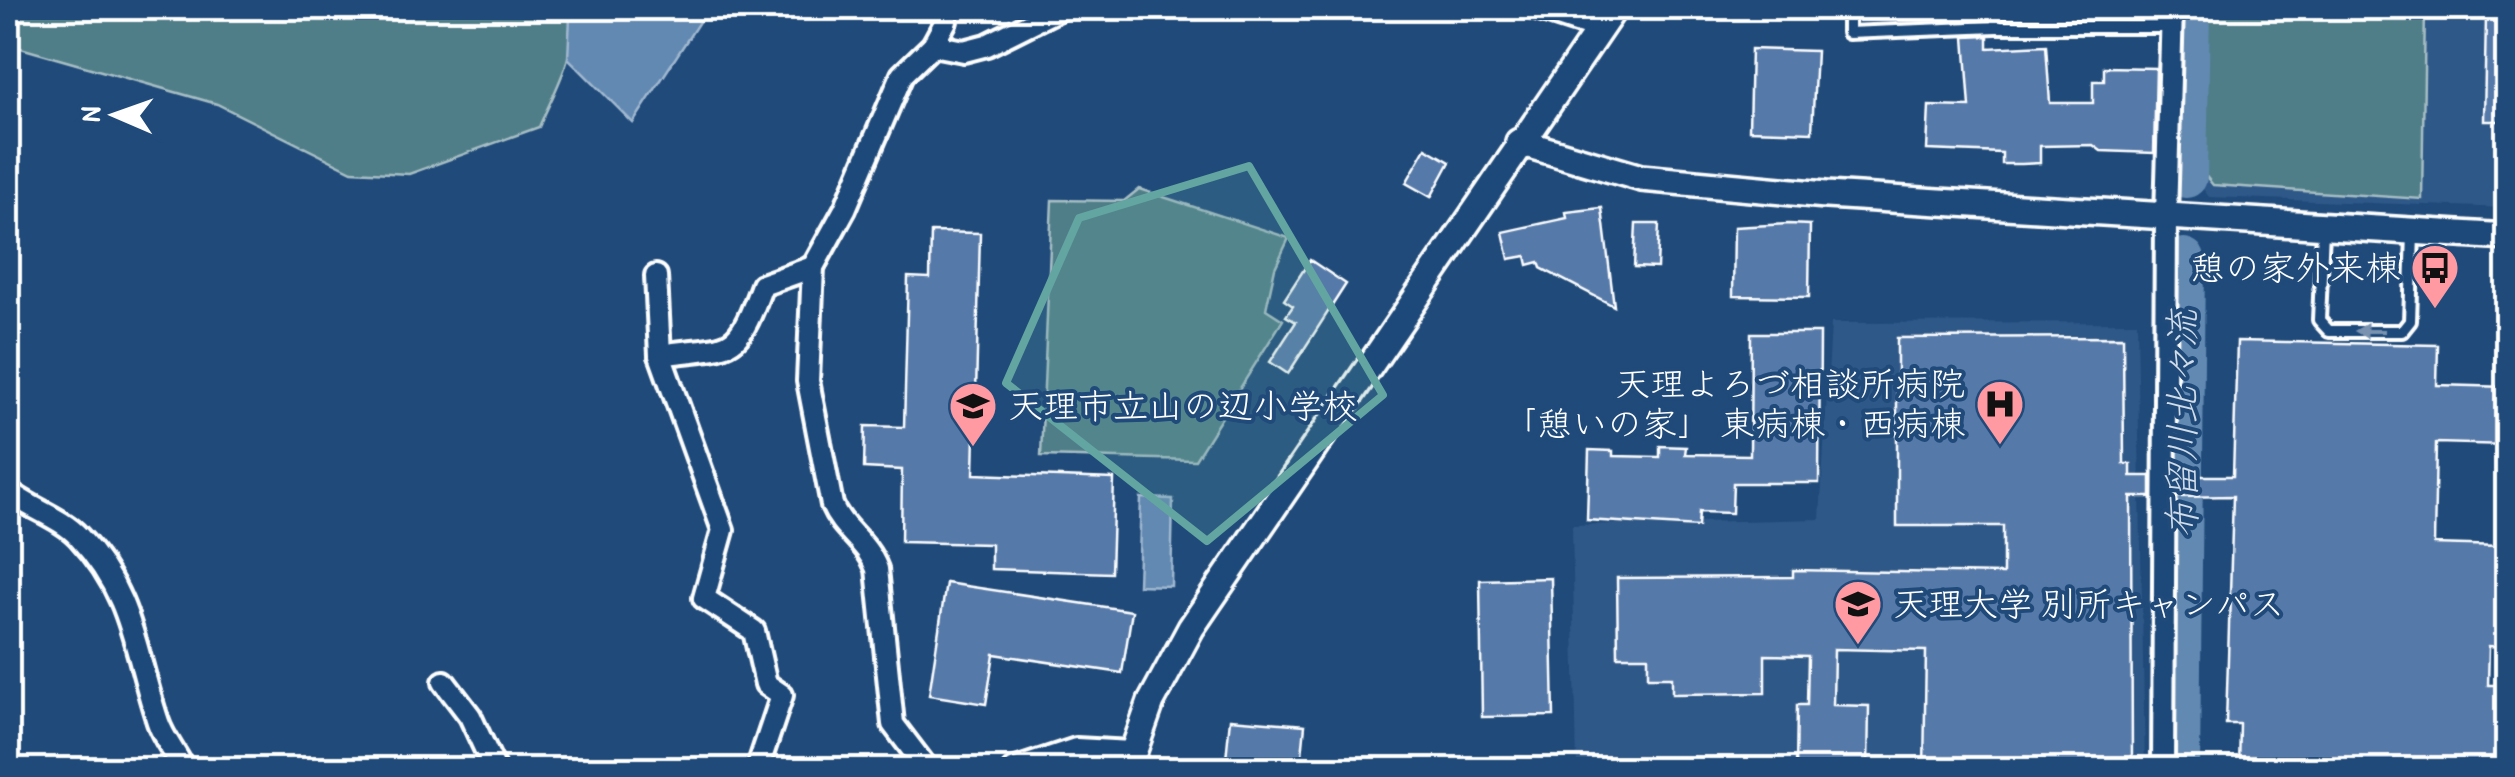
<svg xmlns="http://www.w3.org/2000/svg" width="2515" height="777" viewBox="0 0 2515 777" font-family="'Patrick Hand','Klee One',sans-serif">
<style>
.built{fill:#2f5888}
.green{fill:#4f7e89;stroke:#a7bec4;stroke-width:2.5}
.water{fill:#6289b1;stroke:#a1b8d0;stroke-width:2.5}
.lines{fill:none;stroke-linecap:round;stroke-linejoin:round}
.river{stroke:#6289b1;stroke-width:42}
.building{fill:#5479a9;stroke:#fff;stroke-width:2.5}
.service-casing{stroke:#fff;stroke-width:18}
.minor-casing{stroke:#fff;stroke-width:28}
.tertiary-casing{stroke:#fff;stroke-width:32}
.service{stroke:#1f4a7a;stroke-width:10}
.minor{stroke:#1f4a7a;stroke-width:20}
.tertiary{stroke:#1f4a7a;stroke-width:25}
.oneway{fill:#7992af}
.marked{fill:#63a6a1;fill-opacity:0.2;stroke:#63a6a1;stroke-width:8;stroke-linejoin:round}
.labels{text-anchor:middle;stroke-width:8;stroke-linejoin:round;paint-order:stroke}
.poi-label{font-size:35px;fill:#fff;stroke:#1f4a7a;text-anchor:end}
.water-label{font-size:38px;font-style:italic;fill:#d0dce8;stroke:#1f4a7a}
</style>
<rect width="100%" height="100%" fill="#1f4a7a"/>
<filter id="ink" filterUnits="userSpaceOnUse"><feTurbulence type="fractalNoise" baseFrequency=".01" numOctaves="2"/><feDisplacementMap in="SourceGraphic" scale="20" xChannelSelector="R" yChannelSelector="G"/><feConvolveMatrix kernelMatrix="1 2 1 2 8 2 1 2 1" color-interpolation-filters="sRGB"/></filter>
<g filter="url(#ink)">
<!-- built -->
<g class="built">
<path d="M2196,8H2507V208L2209,197L2192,174Z"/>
<path d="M2137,322L2145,769H1577L1572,525L1820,519L1831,323Z"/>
</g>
<!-- green -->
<g class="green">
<path d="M8,8H565C585,44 553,93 539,127L409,174L352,171L217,104L10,45Z"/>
<path d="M2201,8H2425L2422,199L2213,185L2200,169Z"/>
<path d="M1139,189L1289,238L1275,268L1266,309L1283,320L1195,460L1041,456L1052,200L1124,201Z"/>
</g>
<!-- water -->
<g class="water">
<path d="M565,8H708L633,123L568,58L570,17Z"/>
<path d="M1141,498L1173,499L1171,586L1138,585Z"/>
</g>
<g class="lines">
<!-- river -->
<g class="river">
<path d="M2186,177L2189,8"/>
<path d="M2179,770L2184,259"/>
</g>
</g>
<!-- building -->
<g class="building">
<path d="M2486,16H2508V121H2484Z"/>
<path d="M1988,36V48L2046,45L2050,103H2093V81H2104V67L2156,68L2154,153L2101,151L2093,145L2040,146V163L2022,164H2002V153L1927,150L1929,106L1970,107L1965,37Z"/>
<path d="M1751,49L1816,51L1812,132L1749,130Z"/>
<path d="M1426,148L1450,162L1431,197L1406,183Z"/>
<path d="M1602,208L1614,306L1541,268L1539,262L1528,265L1526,256L1509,259L1503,232L1567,218L1566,212Z"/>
<path d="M1636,224H1659L1657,268L1634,267Z"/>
<path d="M1788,224L1810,225L1809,297L1733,296L1734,227Z"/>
<path d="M931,232L980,233L974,474L1114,479L1111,573L991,569V544L901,542L902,470L864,468L865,426L904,427L908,277L930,278Z"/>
<path d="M1310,260L1346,284L1288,374L1270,362L1296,322L1286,316L1293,306L1284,300Z"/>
<path d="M1751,333H1820L1819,483H1733L1732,513L1699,512L1698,527L1587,520L1589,450L1613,451V456L1660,457V446L1686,447L1685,454L1750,455Z"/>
<path d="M2123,337L2124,464H2131V476H2151V497H2131L2132,770H1924L1926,651L1834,649L1833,705L1869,706L1868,770H1796L1797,705H1807L1808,656L1765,655V693L1672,694V677H1648V656H1618L1617,578L1793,577V570L2003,574V526H1897V338Z"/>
<path d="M2237,341L2438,345L2437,385L2508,387V445L2436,443L2434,544L2501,546L2500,610L2508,611V647L2489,646L2488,685H2508V770H2239L2240,724H2226L2233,496L2178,497V476H2233Z"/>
<path d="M1551,578L1554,716L1482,717L1480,580Z"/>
<path d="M946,583L1132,611L1122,673L994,654L986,704L929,695Z"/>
<path d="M1230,719L1305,725L1301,766L1226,759Z"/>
</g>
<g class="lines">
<!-- service casing -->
<g class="service-casing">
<g id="service">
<path d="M1848,8V33L1996,27"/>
<path d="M1996,8V27H2171"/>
<path d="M2323,229L2319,320L2329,331H2402L2410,321L2413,234"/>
</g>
</g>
<!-- minor casing -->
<g class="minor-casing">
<g id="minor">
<path d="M1533,8L1598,29"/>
<path d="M933,45L964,51L987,45L1061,8"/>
<path d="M656,276L660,355L723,530L704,598L754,631L766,684L782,695L757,770"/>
<path d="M660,355C734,344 735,359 762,285L813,267"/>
<path d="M8,491C29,508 62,518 79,537C134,596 134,650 158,722C163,738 176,753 184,770"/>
<path d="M444,682L470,716L495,770"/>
<path d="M928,770L893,724L877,569C866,540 843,531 832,505L808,381L813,267L845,209L902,75L933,45L946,21V8"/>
<path d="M1013,770L1076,749L1131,752"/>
<path d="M2163,770L2166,216L2172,8"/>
</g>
</g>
<!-- tertiary casing -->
<g class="tertiary-casing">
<g id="tertiary">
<path d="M1519,142L1641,178L1826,195L2508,237"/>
<path d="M1127,770L1151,702L1191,628L1614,8"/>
</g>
</g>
<!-- service -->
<use href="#service" class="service"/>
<!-- minor -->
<use href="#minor" class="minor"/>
<!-- tertiary -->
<use href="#tertiary" class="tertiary"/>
</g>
<!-- one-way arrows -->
<defs><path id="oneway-solid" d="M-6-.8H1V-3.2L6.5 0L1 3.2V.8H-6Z" transform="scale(2.5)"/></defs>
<use class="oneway" href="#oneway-solid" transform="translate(2370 331) rotate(-180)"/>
</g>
<!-- marked area -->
<path class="marked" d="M1249,166L1383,395L1207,541L1006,383L1079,218Z"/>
<!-- icons -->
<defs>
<g id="bus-pin" transform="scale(2.5)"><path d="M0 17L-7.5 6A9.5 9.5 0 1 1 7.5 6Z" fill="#ff9aa2" stroke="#1f4a7a"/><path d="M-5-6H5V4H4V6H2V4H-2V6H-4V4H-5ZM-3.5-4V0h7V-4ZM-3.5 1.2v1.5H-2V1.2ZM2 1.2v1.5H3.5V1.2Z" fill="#111"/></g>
<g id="hospital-pin" transform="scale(2.5)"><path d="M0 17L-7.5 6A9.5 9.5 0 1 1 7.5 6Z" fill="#ff9aa2" stroke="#1f4a7a"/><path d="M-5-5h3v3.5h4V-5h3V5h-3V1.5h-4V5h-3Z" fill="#111"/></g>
<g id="school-pin" transform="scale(2.5)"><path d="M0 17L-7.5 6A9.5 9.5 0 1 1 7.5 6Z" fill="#ff9aa2" stroke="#1f4a7a"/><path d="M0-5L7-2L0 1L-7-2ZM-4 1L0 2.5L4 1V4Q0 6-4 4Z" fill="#111"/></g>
<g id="university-pin" transform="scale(2.5)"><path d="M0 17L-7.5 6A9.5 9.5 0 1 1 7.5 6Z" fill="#ff9aa2" stroke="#1f4a7a"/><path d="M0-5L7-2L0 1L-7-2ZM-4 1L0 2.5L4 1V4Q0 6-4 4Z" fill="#111"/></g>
</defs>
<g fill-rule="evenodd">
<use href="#bus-pin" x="2435" y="268"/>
<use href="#hospital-pin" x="2000" y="404"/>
<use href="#school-pin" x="973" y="406"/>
<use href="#university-pin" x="1858" y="604"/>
</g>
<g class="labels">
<!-- poi labels -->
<g class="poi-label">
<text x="2400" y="280">憩の家外来棟</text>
<text x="1965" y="396">天理よろづ相談所病院<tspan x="1965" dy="40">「憩いの家」 東病棟・西病棟</tspan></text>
<text x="1008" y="418" text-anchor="start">天理市立山の辺小学校</text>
<text x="1893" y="616" text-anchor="start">天理大学 別所キャンパス</text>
</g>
<!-- water labels -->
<g class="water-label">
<text transform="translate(2182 424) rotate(-90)" y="13">布留川北々流</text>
</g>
</g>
<!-- margin -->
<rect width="2515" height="777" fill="none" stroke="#1f4a7a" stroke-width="40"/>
<rect x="20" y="20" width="2475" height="737" fill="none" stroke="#fff" stroke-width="4" filter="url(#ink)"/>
<!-- north arrow -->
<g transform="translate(115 115) rotate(272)" stroke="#1f4a7a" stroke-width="8" paint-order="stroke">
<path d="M0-8L18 38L0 25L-18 38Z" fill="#ffffff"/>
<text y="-15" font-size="28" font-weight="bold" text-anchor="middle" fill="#ffffff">N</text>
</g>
</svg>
